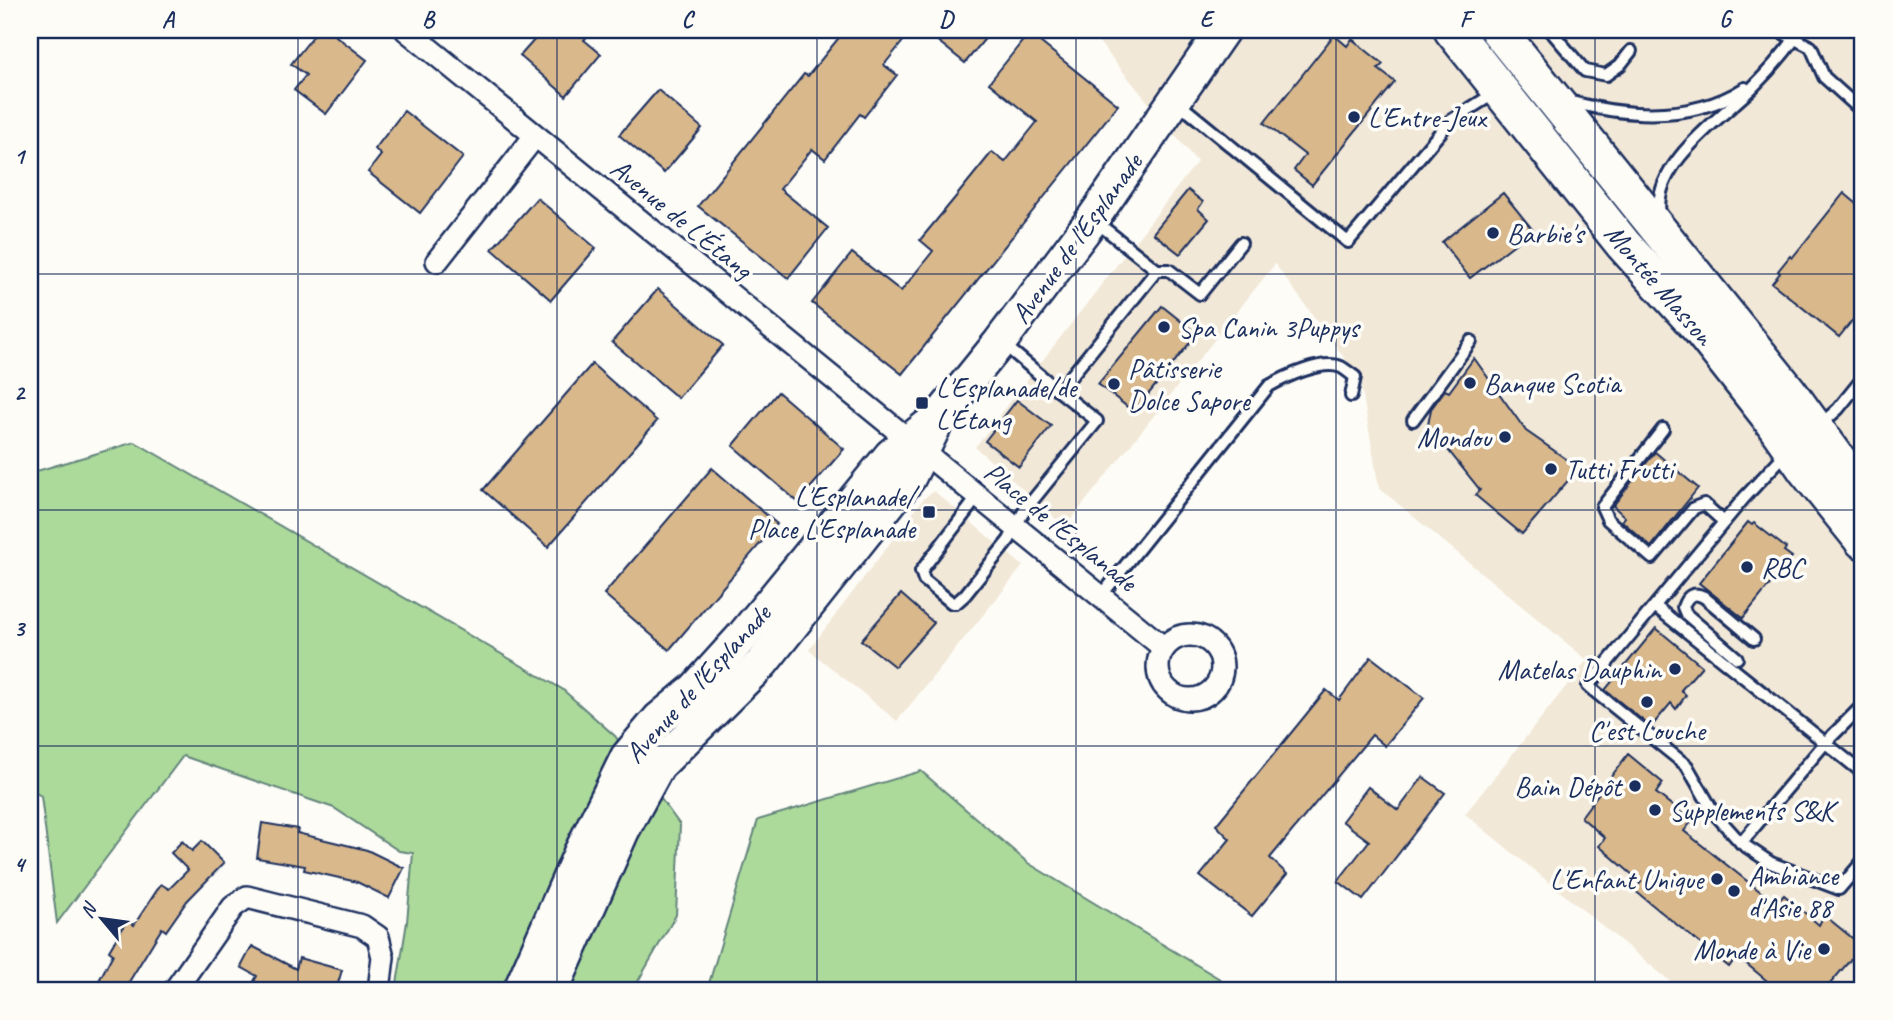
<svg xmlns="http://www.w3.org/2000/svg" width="1893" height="1020" viewBox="0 0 1893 1020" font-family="Caveat,sans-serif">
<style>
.built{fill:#f2e8d7}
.green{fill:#acda9a;stroke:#64847c;stroke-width:2}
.building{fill:#d9b88c;stroke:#1b2f5e;stroke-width:2}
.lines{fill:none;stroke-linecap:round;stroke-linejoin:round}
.lane-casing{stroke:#1b2f5e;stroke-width:16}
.street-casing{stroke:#1b2f5e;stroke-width:26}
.secondary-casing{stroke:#1b2f5e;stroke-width:37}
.primary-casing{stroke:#1b2f5e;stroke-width:40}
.lane{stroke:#fdfcf7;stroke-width:10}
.street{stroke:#fdfcf7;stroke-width:21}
.secondary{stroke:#fdfcf7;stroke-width:32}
.primary{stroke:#fdfcf7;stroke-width:35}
.grid{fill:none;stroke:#1b2f5e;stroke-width:2;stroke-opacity:0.55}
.poi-dot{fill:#1b2f5e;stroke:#fdfcf7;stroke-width:2.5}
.labels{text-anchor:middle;stroke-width:7;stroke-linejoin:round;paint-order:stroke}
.poi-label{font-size:28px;fill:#1b2f5e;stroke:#fdfcf7;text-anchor:start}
.street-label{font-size:28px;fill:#1b2f5e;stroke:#fdfcf7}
.neatline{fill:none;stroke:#1b2f5e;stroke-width:2.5}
.grid-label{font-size:23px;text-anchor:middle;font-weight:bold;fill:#1b2f5e}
</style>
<rect width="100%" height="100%" fill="#fdfcf7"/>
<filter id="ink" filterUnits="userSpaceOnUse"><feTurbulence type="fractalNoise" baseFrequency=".0143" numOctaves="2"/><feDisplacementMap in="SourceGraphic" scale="14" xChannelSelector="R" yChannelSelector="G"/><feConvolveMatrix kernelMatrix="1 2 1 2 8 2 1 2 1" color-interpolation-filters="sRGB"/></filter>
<g filter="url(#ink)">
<!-- built -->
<g class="built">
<path d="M1089,30H1863V990H1681L1465,814L1587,660L1379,488L1360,379L1275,264L1065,527L975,447L1197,162Z"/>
<path d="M934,491L1023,566L897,721L809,650L924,498Z"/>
</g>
<!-- green -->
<g class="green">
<path d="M135,442L562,689L615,736L680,825L676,915L633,990H396L407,922L413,853L399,851L334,808L183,756L57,923L41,796L30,789V473Z"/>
<path d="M921,771L1028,863L1238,990H707L758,820Z"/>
</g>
<!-- building -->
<g class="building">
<path d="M318,30H328L367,60L326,114L294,90L306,75L291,64Z"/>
<path d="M543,30H593L584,40L601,54L566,96L520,56Z"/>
<path d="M845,30H912L884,65L897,75L864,117L860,114L825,159L812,149L780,189L828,228L788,278L698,206L804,74L808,76Z"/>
<path d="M924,30H992L965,63Z"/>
<path d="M1029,33L1118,105L902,374L812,303L852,253L901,291L933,251L920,240L954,199L992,152L1005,162L1037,122L989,83Z"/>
<path d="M1334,35L1347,46L1352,39L1383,64L1378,69L1395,82L1312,185L1294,170L1305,155L1264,123Z"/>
<path d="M658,90L702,128L664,173L619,135Z"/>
<path d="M404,111L463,157L420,213L368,172L381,155L375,149Z"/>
<path d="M1188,190L1203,202L1198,209L1209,219L1180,254L1153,233Z"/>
<path d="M1503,193L1533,230L1470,278L1442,242Z"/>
<path d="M1844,193L1863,209V307L1839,337L1772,283L1780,273L1778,271L1790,256L1792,258Z"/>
<path d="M537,198L596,248L551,300L492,249Z"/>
<path d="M658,289L723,345L678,398L612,342Z"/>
<path d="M1162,306L1197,334L1134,412L1098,384Z"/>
<path d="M1474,358L1526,431L1579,468L1522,534L1475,495L1480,490L1428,425L1431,409L1445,390L1449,392Z"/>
<path d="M592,364L657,421L548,547L483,490Z"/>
<path d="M778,392L844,449L798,502L733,446Z"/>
<path d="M1017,400L1051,426L1019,467L985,441Z"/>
<path d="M1655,452L1698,488L1651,547L1622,521L1625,517L1613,506Z"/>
<path d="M712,468L777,524L669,650L604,594Z"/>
<path d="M1748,522L1752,525L1754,523L1786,548L1784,551L1792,557L1743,618L1699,583Z"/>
<path d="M901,594L934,623L895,667L861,640Z"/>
<path d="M1656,628L1702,666L1681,690L1686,695L1676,709L1671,703L1651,727L1605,690Z"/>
<path d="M1371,657L1424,698L1385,746L1372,735L1270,858L1287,874L1252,916L1200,876L1230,839L1216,825L1326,690L1339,700Z"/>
<path d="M1628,754L1663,783L1656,793L1692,821L1684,831L1776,904L1784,895L1819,925L1824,915L1862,946L1825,990H1794L1786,983L1778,990L1737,956L1729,967L1634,890L1641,882L1599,846L1605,838L1581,817Z"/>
<path d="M1423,777L1445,793L1363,900L1338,881L1369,841L1342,821L1368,787L1398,810Z"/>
<path d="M262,823L298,829L297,833L367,850L404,868L389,898L357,882L304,870L305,866L257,858Z"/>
<path d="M182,841L192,851L202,841L224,863L187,901L166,931L162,928L124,990H94L113,954L109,951L127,920L134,925L161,884L169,889L188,870L171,853Z"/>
<path d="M252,946L296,969L299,958L342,970L336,990H271L254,981L257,976L241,967Z"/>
</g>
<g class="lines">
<!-- lane casing -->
<g class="lane-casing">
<g id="lane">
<path d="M1550,30L1585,71L1606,75L1620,65L1631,51"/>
<path d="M1777,30L1811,47L1824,77L1863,112"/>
<path d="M1568,101C1626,117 1692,122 1745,88"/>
<path d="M1177,102L1348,242L1450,121L1495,93"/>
<path d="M1660,215C1651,165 1721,118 1752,88C1770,70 1787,50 1801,30"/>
<path d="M1157,270H1169L1200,294L1241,243"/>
<path d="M1002,343L1059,391L1157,270L1095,221"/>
<path d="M1413,420L1471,341"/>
<path d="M1819,426L1838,409L1863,378"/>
<path d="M1663,429L1602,507L1608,520L1652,558L1694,508L1704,504L1724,522"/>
<path d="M1787,452L1744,498L1588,686L1687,766L1714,813L1741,843L1771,863L1839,889L1863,861"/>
<path d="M979,495L921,571L924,580L952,603H956L965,595L1009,540L1024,511L1097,421L1059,391"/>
<path d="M1101,596L1269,386C1285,377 1323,359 1341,367C1346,370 1351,374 1355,377L1351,396"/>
<path d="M1656,607L1863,773"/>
<path d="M1737,658L1686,614L1683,607C1687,596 1693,591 1704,597L1754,639"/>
<path d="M1741,843L1825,743L1863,705"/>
</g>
</g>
<!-- street casing -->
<g class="street-casing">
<g id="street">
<path d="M406,30L1164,648"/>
<path d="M437,261L535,136"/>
<circle cx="1190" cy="667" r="32"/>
<path d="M175,990L233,907L247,897L362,926L378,937L383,957L379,990"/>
</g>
</g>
<!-- secondary casing -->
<g class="secondary-casing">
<g id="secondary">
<path d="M520,990L580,853L627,757L659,719L695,689L743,636L891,455L930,424"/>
<path d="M552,990L623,830L658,766L762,663L909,478L940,416L1000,342L1092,220L1223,30"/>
</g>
</g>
<!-- primary casing -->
<g class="primary-casing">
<g id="primary">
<path d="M1452,30L1623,244L1700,329L1767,414L1806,470L1863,541"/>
<path d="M1498,30L1789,392L1863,494"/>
</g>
</g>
<!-- lane -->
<use href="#lane" class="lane"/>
<!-- street -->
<use href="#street" class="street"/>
<!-- secondary -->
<use href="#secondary" class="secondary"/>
<!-- primary -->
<use href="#primary" class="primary"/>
</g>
</g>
<!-- grid -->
<path class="grid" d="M298,30V990M557,30V990M817,30V990M1076,30V990M1336,30V990M1595,30V990M30,274H1863M30,510H1863M30,746H1863"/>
<!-- markers -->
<g class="poi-dot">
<circle cx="1354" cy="117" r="7"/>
<circle cx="1493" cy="233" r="7"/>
<circle cx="1164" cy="327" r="7"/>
<circle cx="1470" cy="383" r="7"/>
<circle cx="1114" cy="384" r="7"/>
<rect x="915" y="396" width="14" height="14" rx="3.5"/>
<circle cx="1505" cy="437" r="7"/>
<circle cx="1551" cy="469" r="7"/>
<rect x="922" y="505" width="14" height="14" rx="3.5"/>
<circle cx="1747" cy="567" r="7"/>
<circle cx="1675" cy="669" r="7"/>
<circle cx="1647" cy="702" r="7"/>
<circle cx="1635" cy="786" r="7"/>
<circle cx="1655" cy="810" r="7"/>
<circle cx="1717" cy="879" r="7"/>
<circle cx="1734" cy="891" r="7"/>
<circle cx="1824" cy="949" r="7"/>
</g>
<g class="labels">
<!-- poi labels -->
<g class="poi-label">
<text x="1368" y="127">L'Entre-Jeux</text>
<text x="1507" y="243">Barbie's</text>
<text x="1178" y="337">Spa Canin 3Puppys</text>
<text x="1128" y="378">Pâtisserie<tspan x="1128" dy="32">Dolce Sapore</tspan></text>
<text x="1484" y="393">Banque Scotia</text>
<text x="936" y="397">L'Esplanade/de<tspan x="936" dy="32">L'Étang</tspan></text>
<text x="1491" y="447" text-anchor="end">Mondou</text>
<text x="1565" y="479">Tutti Frutti</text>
<text x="915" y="506" text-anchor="end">L'Esplanade/<tspan x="915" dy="32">Place L'Esplanade</tspan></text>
<text x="1761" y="577">RBC</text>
<text x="1661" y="679" text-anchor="end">Matelas Dauphin</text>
<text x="1647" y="740" text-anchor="middle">C'est Louche</text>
<text x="1621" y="796" text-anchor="end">Bain Dépôt</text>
<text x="1669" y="820">Supplements S&amp;K</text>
<text x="1748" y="885">Ambiance<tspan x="1748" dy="32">d'Asie 88</tspan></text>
<text x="1703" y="889" text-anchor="end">L'Enfant Unique</text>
<text x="1810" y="959" text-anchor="end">Monde à Vie</text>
</g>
<!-- street labels -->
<g class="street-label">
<text transform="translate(682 218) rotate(39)" y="10">Avenue de L'Étang</text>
<text transform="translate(1076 238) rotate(-54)" y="10">Avenue de l'Esplanade</text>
<text transform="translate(1660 284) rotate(49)" y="10">Montée Masson</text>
<text transform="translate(1061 526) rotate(39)" y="10">Place de l'Esplanade</text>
<text transform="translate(697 683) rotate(-48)" y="10">Avenue de l'Esplanade</text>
</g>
</g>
<!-- margin -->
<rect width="1893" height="1020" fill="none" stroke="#fdfcf7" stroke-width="77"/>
<!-- north arrow -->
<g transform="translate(102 919) rotate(299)" stroke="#fdfcf7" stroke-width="5" paint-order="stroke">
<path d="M0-5L12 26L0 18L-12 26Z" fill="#1b2f5e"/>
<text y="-10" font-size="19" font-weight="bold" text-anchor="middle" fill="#1b2f5e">N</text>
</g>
<rect x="38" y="38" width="1816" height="944" class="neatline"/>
<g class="grid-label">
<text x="168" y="27">A</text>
<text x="428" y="27">B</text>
<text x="687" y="27">C</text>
<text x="946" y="27">D</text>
<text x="1206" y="27">E</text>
<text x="1465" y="27">F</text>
<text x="1725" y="27">G</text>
<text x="19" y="164">1</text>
<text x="19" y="400">2</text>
<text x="19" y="636">3</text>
<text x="19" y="872">4</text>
</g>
</svg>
